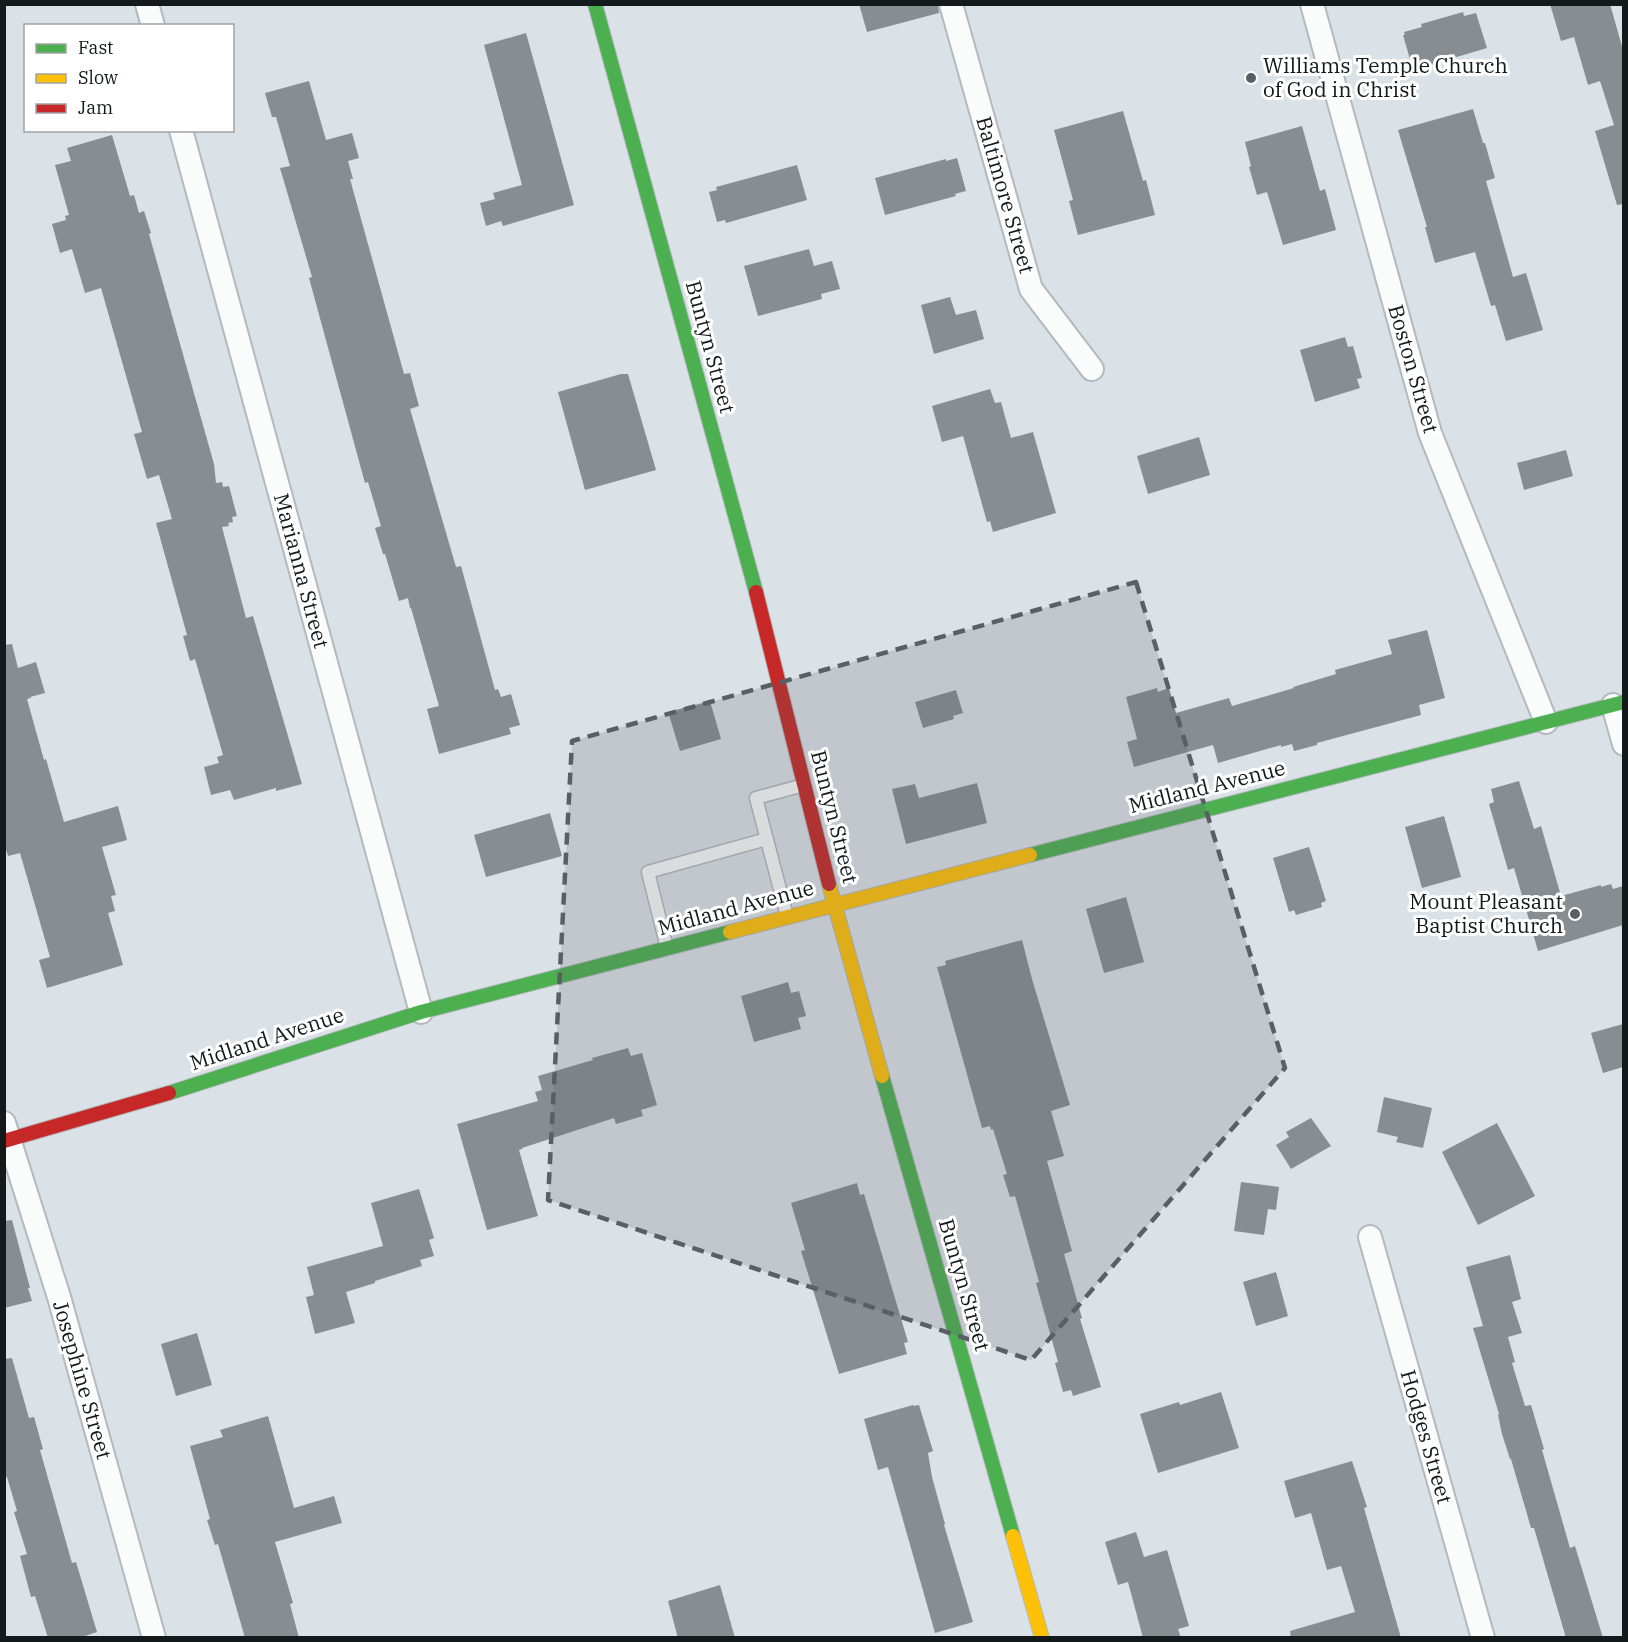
<svg xmlns="http://www.w3.org/2000/svg" width="1628" height="1642" viewBox="0 0 1628 1642" font-family="'IBM Plex Serif',serif">
<style>
.building{fill:#888d91}
.lines{fill:none;stroke-linecap:round;stroke-linejoin:round}
.lane-casing{stroke:#b3b9be;stroke-width:15}
.street-casing{stroke:#b3b9be;stroke-width:26}
.fast-casing{stroke:#b3b9be;stroke-width:16}
.slow-casing{stroke:#b3b9be;stroke-width:16}
.jam-casing{stroke:#b3b9be;stroke-width:16}
.lane{stroke:#fafbfb;stroke-width:12}
.street{stroke:#fafbfb;stroke-width:22}
.fast{stroke:#4caf50;stroke-width:14}
.slow{stroke:#ffc107;stroke-width:14}
.jam{stroke:#c62828;stroke-width:14}
.marked{fill:#5a5f63;fill-opacity:0.2;stroke:#5a5f63;stroke-width:4.5;stroke-dasharray:12 8;stroke-linejoin:round}
.poi-dot{fill:#5a5f63;stroke:#fff;stroke-width:2}
.labels{text-anchor:middle;stroke-width:6;stroke-linejoin:round;paint-order:stroke}
.poi-label{font-size:21px;fill:#14191c;stroke:#fff;text-anchor:start}
.street-label{font-size:21px;fill:#14191c;stroke:#fff}
</style>
<rect width="100%" height="100%" fill="#dbe2e7"/>
<!-- building -->
<g class="building">
<path d="M859,4H938L939,13L867,32Z"/>
<path d="M1550,4H1610L1623,50V204L1617,205L1595,131L1614,125L1600,81L1588,85L1574,37L1561,41Z"/>
<path d="M1463,12L1464,16L1476,13L1487,48L1413,70L1403,35H1405L1404,32L1422,27L1421,24Z"/>
<path d="M526,33L574,205L503,226L501,221L486,226L480,203L495,199L493,193L522,185L484,45Z"/>
<path d="M309,81L326,140L352,133L359,158L348,161L353,179H350L404,374L410,373L419,406L410,409L456,567L461,566L495,690L498,689L501,697L511,694L520,725L509,728L511,734L439,754L427,709L439,706L411,608H410L408,598L399,601L385,554H383L375,528L381,526L368,482L365,483L309,278L312,277L280,168L290,166L276,117H272L265,93Z"/>
<path d="M1473,109L1483,143H1485L1495,178L1486,181L1513,277L1526,273L1543,330L1506,341L1495,305L1491,306L1475,252L1435,263L1425,227H1427L1398,130Z"/>
<path d="M1123,111L1143,181L1146,180L1155,215L1078,235L1069,201L1073,200L1054,130Z"/>
<path d="M1302,126L1320,191L1325,189L1336,230L1283,245L1267,192L1257,195L1249,167L1251,166L1245,142Z"/>
<path d="M112,135L130,196L134,195L139,213L144,211L151,233L149,234L214,464L216,483L222,482L223,487L229,486L237,516L232,517L233,522L228,523L229,526L222,527L246,618L253,616L302,784L276,791V788L234,800L230,790L211,795L204,767L219,763L217,757L223,755L195,659L190,661L183,636L187,635L156,523L172,519L159,475L147,479L134,434L142,432L101,288L85,293L72,249L60,253L52,224L66,220L65,216L69,215L55,165L71,161L67,148Z"/>
<path d="M957,158L966,191L955,194L956,196L885,215L875,178L946,159V161Z"/>
<path d="M797,165L807,200L726,223L725,220L717,222L709,192L717,190L716,187Z"/>
<path d="M809,249L814,266L832,261L840,289L821,294L822,299L758,316L744,266Z"/>
<path d="M950,297L956,315L976,310L984,339L934,354L921,305Z"/>
<path d="M1345,337L1348,347L1353,346L1362,378L1357,379L1360,388L1315,402L1300,350Z"/>
<path d="M621,374H628L656,470L585,490L558,392Z"/>
<path d="M990,389L995,403L1001,402L1011,438L1033,432L1056,513L993,532L990,521L987,522L963,436L942,442L932,406Z"/>
<path d="M1199,437L1210,475L1148,494L1137,456Z"/>
<path d="M1566,450L1573,476L1524,490L1517,463Z"/>
<path d="M1427,630L1445,698L1419,705L1421,715L1317,743V745L1294,751L1292,744L1281,747V745L1218,763L1213,745L1134,767L1127,742L1137,739L1126,697L1157,688L1158,692L1169,688L1176,713L1229,698L1232,706L1294,688L1293,687L1336,674L1335,670L1392,654L1388,640Z"/>
<path d="M12,644L18,668L36,662L45,693L30,697L31,698L27,699L44,760L46,759L64,822L118,806L127,840L102,847L116,895L111,896L115,911L108,913L123,965L47,988L39,960L50,957L20,853L8,856L4,843V645Z"/>
<path d="M956,690L963,713L953,716L954,719L923,728L915,702Z"/>
<path d="M710,701L721,739L680,751L668,712Z"/>
<path d="M1519,781L1534,829L1541,826L1561,896L1601,885V887L1611,884L1613,889L1623,886V925L1538,951L1514,868L1508,870L1489,804L1494,802L1491,789Z"/>
<path d="M977,783L987,823L906,844L892,789L915,784L919,798Z"/>
<path d="M550,813L562,856L486,877L474,835Z"/>
<path d="M1444,816L1461,877L1422,888L1405,827Z"/>
<path d="M1309,847L1326,901L1321,903L1322,907L1296,915L1294,910L1289,912L1273,858Z"/>
<path d="M1126,897L1144,962L1104,973L1086,909Z"/>
<path d="M1022,940L1032,979L1070,1105L1051,1111L1064,1156L1047,1161L1072,1251L1064,1254L1082,1318L1080,1319L1101,1387L1073,1396L1071,1390L1063,1392L1055,1363L1058,1362L1036,1283L1039,1282L1015,1196L1010,1197L1003,1175L1007,1174L993,1129L991,1130L990,1126L982,1128L937,967L946,965L945,961Z"/>
<path d="M788,982L791,993L799,991L806,1016L798,1018L801,1029L754,1042L741,996Z"/>
<path d="M1623,1024V1067L1603,1073L1591,1033Z"/>
<path d="M628,1048L631,1056L642,1053L657,1105L641,1110L643,1116L616,1124L614,1118L522,1148V1149L519,1150L538,1216L487,1230L457,1124L538,1101L535,1092L542,1090L538,1076L593,1060L592,1058Z"/>
<path d="M1384,1097L1432,1108L1423,1148L1396,1142L1398,1137L1377,1132Z"/>
<path d="M1311,1118L1331,1146L1291,1169L1276,1145L1289,1137L1286,1132Z"/>
<path d="M1497,1123L1535,1196L1478,1225L1442,1152Z"/>
<path d="M1241,1182L1279,1187L1276,1210L1268,1209L1264,1235L1234,1231Z"/>
<path d="M857,1183L860,1195L864,1194L908,1342L904,1343L907,1354L839,1374L801,1251L805,1250L791,1203Z"/>
<path d="M419,1189L434,1238L429,1240L434,1256L420,1260L422,1266L375,1281V1283L346,1292L355,1323L315,1334L306,1297L314,1295L307,1267L383,1246L371,1203Z"/>
<path d="M12,1220L30,1288H28L32,1301L4,1308V1221Z"/>
<path d="M1510,1255L1521,1299L1512,1302L1522,1333L1508,1337L1515,1362L1512,1363L1525,1406L1531,1405L1544,1449L1542,1450L1570,1548L1575,1546L1603,1638H1566L1534,1528H1531L1511,1459H1510L1502,1434L1498,1415L1499,1414L1473,1328L1483,1326L1466,1267Z"/>
<path d="M1276,1272L1288,1316L1256,1326L1243,1282Z"/>
<path d="M197,1333L212,1385L176,1396L161,1344Z"/>
<path d="M12,1358L29,1418L34,1417L43,1449L40,1450L72,1563L76,1562L97,1632L79,1638H48L35,1596L31,1597L20,1556L27,1554L14,1512L17,1511L7,1477H4V1359Z"/>
<path d="M1221,1392L1239,1448L1158,1473L1140,1414L1179,1402L1180,1405Z"/>
<path d="M913,1405L914,1406L919,1405L933,1451L928,1453L932,1477L945,1524L944,1525L973,1622L935,1633L888,1467L878,1470L864,1419Z"/>
<path d="M268,1416L294,1508L334,1496L342,1523L275,1542L293,1603L290,1604L299,1638H245L218,1544L215,1545L207,1520L210,1519L190,1446L223,1437L220,1430Z"/>
<path d="M1352,1461L1367,1507L1364,1508L1401,1638H1291L1290,1631L1355,1612L1341,1566L1327,1570L1311,1513L1295,1518L1284,1481Z"/>
<path d="M1136,1532L1144,1557L1167,1550L1189,1626L1178,1629L1181,1638H1143L1128,1582L1118,1585L1105,1542Z"/>
<path d="M720,1585L735,1638H678L668,1601Z"/>
</g>
<g class="lines">
<!-- lane casing -->
<g class="lane-casing">
<g id="lane">
<path d="M787,916L756,798L804,785"/>
<path d="M667,948L648,872L767,839"/>
</g>
</g>
<!-- street casing -->
<g class="street-casing">
<g id="street">
<path d="M147,4L153,26"/>
<path d="M951,4L1031,289L1092,369"/>
<path d="M1312,4L1430,433L1546,722"/>
<path d="M181,130L421,1012"/>
<path d="M1613,705L1624,744"/>
<path d="M4,1123L59,1297L154,1638"/>
<path d="M1370,1237L1483,1638"/>
</g>
</g>
<!-- fast casing -->
<g class="fast-casing">
<g id="fast">
<path d="M595,4L756,592"/>
<path d="M1030,855L1624,702"/>
<path d="M882,1076L1013,1536"/>
<path d="M169,1093L421,1012L730,932"/>
</g>
</g>
<!-- slow casing -->
<g class="slow-casing">
<g id="slow">
<path d="M829,884L882,1076"/>
<path d="M730,932L1030,855"/>
<path d="M1013,1536L1042,1638"/>
</g>
</g>
<!-- jam casing -->
<g class="jam-casing">
<g id="jam">
<path d="M756,592L829,884"/>
<path d="M4,1141L169,1093"/>
</g>
</g>
<!-- lane -->
<use href="#lane" class="lane"/>
<!-- street -->
<use href="#street" class="street"/>
<!-- fast -->
<use href="#fast" class="fast"/>
<!-- slow -->
<use href="#slow" class="slow"/>
<!-- jam -->
<use href="#jam" class="jam"/>
</g>
<!-- marked area -->
<path class="marked" d="M1136,582L1285,1068L1031,1360L548,1200L572,741Z"/>
<!-- markers -->
<g class="poi-dot">
<circle cx="1251" cy="78" r="6"/>
<circle cx="1575" cy="914" r="6"/>
</g>
<g class="labels">
<!-- poi labels -->
<g class="poi-label">
<text x="1263" y="73">Williams Temple Church<tspan x="1263" dy="24">of God in Christ</tspan></text>
<text x="1563" y="909" text-anchor="end">Mount Pleasant<tspan x="1563" dy="24">Baptist Church</tspan></text>
</g>
<!-- street labels -->
<g class="street-label">
<text transform="translate(1005 195) rotate(74)" y="7">Baltimore Street</text>
<text transform="translate(710 347) rotate(75)" y="7">Buntyn Street</text>
<text transform="translate(1413 369) rotate(74)" y="7">Boston Street</text>
<text transform="translate(301 571) rotate(75)" y="7">Marianna Street</text>
<text transform="translate(1207 787) rotate(-14)" y="7">Midland Avenue</text>
<text transform="translate(834 817) rotate(76)" y="7">Buntyn Street</text>
<text transform="translate(736 908) rotate(-15)" y="7">Midland Avenue</text>
<text transform="translate(267 1039) rotate(-18)" y="7">Midland Avenue</text>
<text transform="translate(964 1285) rotate(74)" y="7">Buntyn Street</text>
<text transform="translate(82 1380) rotate(74)" y="7">Josephine Street</text>
<text transform="translate(1426 1437) rotate(74)" y="7">Hodges Street</text>
</g>
</g>
<!-- border -->
<rect width="1628" height="1642" fill="none" stroke="#14191c" stroke-width="12"/>
<!-- legend -->
<rect x="24" y="24" width="210" height="108" fill="#ffffff" stroke="#a1a3a4" stroke-width="1.5"/>
<rect x="36" y="44" width="30" height="9" fill="#4caf50" stroke="#a1a3a4" stroke-width="1.5"/>
<text x="78" y="54" font-size="18" fill="#14191c">Fast</text>
<rect x="36" y="74" width="30" height="9" fill="#ffc107" stroke="#a1a3a4" stroke-width="1.5"/>
<text x="78" y="84" font-size="18" fill="#14191c">Slow</text>
<rect x="36" y="104" width="30" height="9" fill="#c62828" stroke="#a1a3a4" stroke-width="1.5"/>
<text x="78" y="114" font-size="18" fill="#14191c">Jam</text>
</svg>
